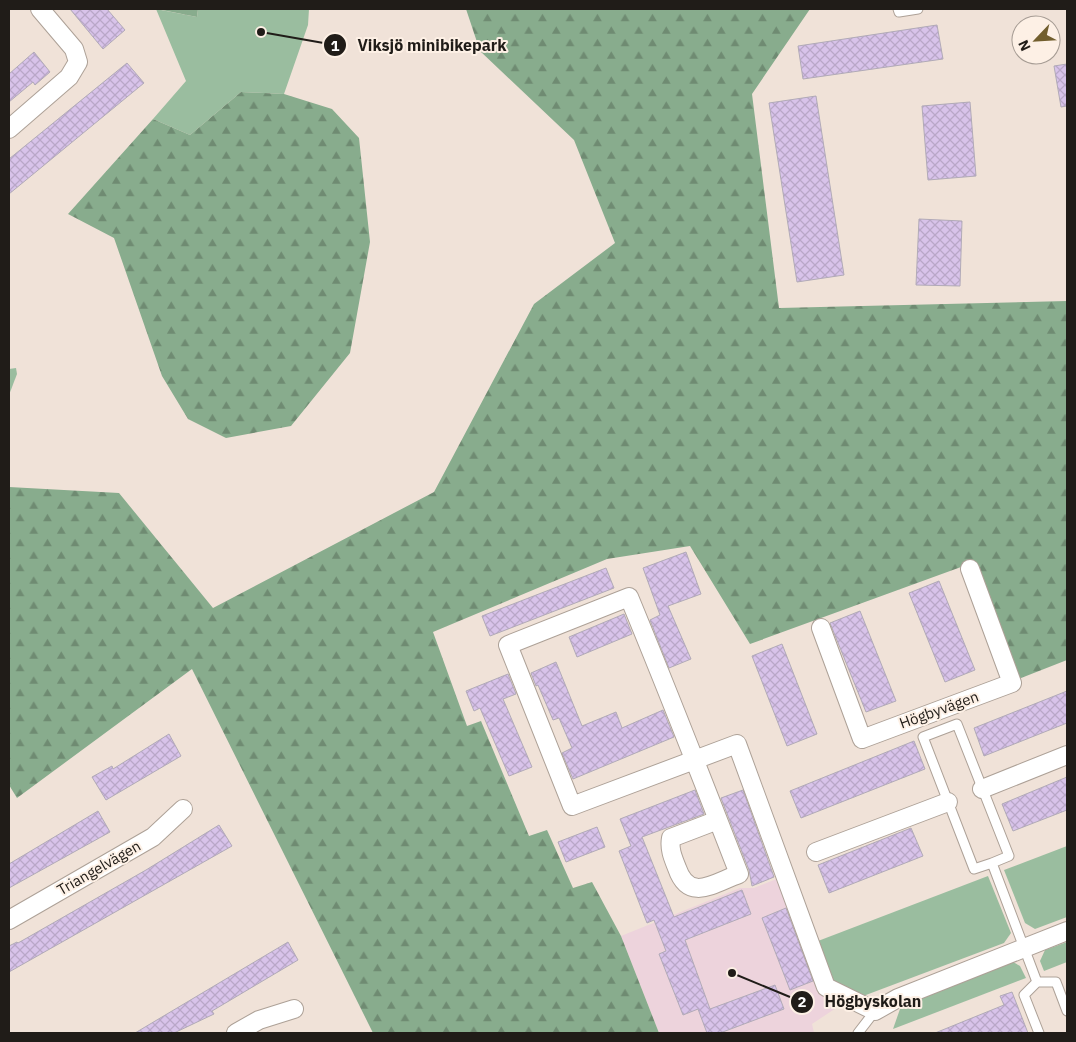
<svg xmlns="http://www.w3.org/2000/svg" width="1076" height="1042" viewBox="0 0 1076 1042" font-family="'IBM Plex Sans',sans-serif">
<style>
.education{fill:#edd3dc}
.grass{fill:#9abd9f}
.forest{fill:url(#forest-firs)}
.building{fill:url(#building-cross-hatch);stroke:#b1aab7}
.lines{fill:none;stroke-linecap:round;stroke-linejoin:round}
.service-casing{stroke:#ada197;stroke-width:11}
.minor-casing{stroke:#ada197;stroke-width:20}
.service{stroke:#fff;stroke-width:9}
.minor{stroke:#fff;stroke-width:18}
.labels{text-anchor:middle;stroke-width:4;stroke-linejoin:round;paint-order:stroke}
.street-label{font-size:15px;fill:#201c18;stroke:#fdf0e5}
.leader{fill:none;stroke:#201c18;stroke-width:2}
.callout-dot{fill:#201c18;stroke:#fdf0e5;stroke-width:2}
.mark-label{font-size:15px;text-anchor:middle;font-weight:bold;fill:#fff}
.callout-label{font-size:16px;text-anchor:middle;font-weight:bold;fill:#201c18;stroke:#fdf0e5;stroke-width:4;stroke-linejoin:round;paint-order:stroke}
</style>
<defs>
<pattern id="forest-firs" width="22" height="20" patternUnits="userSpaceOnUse" patternTransform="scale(1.25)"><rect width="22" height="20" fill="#88ac8d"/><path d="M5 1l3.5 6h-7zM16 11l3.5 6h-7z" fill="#6f8b72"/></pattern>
<pattern id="building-cross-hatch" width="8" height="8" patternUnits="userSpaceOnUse" patternTransform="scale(1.25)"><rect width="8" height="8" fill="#d8c3ea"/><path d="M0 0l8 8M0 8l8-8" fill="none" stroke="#b9a7c8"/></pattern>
</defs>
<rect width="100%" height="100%" fill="#f0e2d8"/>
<!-- education -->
<path class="education" d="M792,873L842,1004L812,1024L814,1033H659L621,936L740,888H754Z"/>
<!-- grass -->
<g class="grass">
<path d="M156,9L197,17L198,9H309L308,25L284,94L241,92L190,135L153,119L186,81Z"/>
<path d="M16,368L17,374L9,395V369Z"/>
<path d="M1067,846V917L1035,929L1025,923L1004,870Z"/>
<path d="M988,876L1011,933L1004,943L842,1004L818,941Z"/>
<path d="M1067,942V962L1044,971L1040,961L1045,950Z"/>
<path d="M1013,962L1020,966L1026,978L893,1029L900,1009L916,999Z"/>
</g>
<!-- forest -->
<g class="forest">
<path d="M157,9H198L197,17Z"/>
<path d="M466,9H810L752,94L779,308L1067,301V660L1016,680L972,563L750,644L690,546L607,559L433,632L467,726L481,721L529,836L547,830L573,888L592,882L621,936L659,1033H373L192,669L17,798L9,785V487L119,493L213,608L434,492L534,304L615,243L574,140L480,51Z"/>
<path d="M241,92L284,94L332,109L359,138L370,242L350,353L291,426L226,438L188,419L162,376L114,238L68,214L153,119L190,135Z"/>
</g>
<!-- building -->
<g class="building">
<path d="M70,9H107L125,30L103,49Z"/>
<path d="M937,25L943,59L803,79L798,46Z"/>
<path d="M34,52L50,72L35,85L33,82L9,102V74Z"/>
<path d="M127,63L144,83L9,194V159Z"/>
<path d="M1067,64V106L1061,107L1054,66Z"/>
<path d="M816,96L844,275L797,282L769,103Z"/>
<path d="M970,102L976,176L928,180L922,106Z"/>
<path d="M919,219L962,221L960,286L916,285Z"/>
<path d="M686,552L701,594L668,606L691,659L669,668L650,620L660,615L643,568Z"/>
<path d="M606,568L614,588L490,636L482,616Z"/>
<path d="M939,581L975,670L945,682L909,593Z"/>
<path d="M860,611L896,701L866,712L830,623Z"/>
<path d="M624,614L632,634L577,657L569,637Z"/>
<path d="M782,644L817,734L787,746L752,656Z"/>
<path d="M556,662L582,726L616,712L622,728L663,710L674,737L573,779L562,753L572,748L559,718L553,720L538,685L536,686L531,673Z"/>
<path d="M508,674L516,694L503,699L532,767L509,776L480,708L474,711L466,691Z"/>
<path d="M1067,691V723L984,756L974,728Z"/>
<path d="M169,734L181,756L106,800L92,777L112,766L113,769Z"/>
<path d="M914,741L925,769L801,818L790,791Z"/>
<path d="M1067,777V810L1013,831L1002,804Z"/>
<path d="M695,790L704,814L642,837L674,917L742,890L751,914L685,940L710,1009L775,985L784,1009L720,1033H707L698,1009L683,1015L659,954L666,951L654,920L647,923L619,851L631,846L620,819Z"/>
<path d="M743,790L774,877L752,886L749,870L721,798Z"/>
<path d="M98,811L110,832L9,888V864Z"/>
<path d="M219,825L232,846L9,972V946L17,942L18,943L146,870Z"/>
<path d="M597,827L605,847L566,862L558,842Z"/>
<path d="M911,828L923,856L829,893L818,865Z"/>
<path d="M786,908L813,981L790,990L762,918Z"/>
<path d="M288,942L298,960L212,1011L214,1014L174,1033H135Z"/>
<path d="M1012,992L1028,1033H935L1004,1005L1000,996Z"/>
</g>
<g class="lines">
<!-- service casing -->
<g class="service-casing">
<g id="service">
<path d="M898,9L899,12L918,9"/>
<path d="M992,863L1009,856L957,724L923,737L974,869L992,863L1037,982"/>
<path d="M858,1033L875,1011"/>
<path d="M1039,1033L1024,995L1037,982H1056L1067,1011"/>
</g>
</g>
<!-- minor casing -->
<g class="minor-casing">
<g id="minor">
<path d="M9,129L69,77L78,62L74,49L40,9"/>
<path d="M821,628L862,739L1012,683L970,569"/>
<path d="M982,789L1067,755"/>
<path d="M718,820L671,838C669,849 673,858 677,868C689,903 714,883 739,874C703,781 667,689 629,597L508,645L572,806L737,744L826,987L875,1011L898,998L1067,931"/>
<path d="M816,852L948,802"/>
<path d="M9,920L153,837L183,809"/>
<path d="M236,1033L259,1020L294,1009"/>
</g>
</g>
<!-- service -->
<use href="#service" class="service"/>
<!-- minor -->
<use href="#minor" class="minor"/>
</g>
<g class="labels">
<!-- street labels -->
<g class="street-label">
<text transform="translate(939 710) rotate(-20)" y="5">Högbyvägen</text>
<text transform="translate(99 868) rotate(-30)" y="5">Triangelvägen</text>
</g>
</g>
<!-- callouts -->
<path class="leader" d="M261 32L335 45M732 973L802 1002"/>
<g class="callout-dot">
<circle cx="261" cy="32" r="5"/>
<circle cx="732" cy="973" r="5"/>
<circle cx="335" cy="45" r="12"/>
<circle cx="802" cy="1002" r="12"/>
</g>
<g class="mark-label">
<text x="335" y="51">1</text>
<text x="802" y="1007">2</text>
</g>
<g class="callout-label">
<text x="432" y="51">Viksjö minibikepark</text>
<text x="873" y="1007">Högbyskolan</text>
</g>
<!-- border -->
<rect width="1076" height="1042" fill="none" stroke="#201c18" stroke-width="20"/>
<!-- north arrow -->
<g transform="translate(1036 40) rotate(245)"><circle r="24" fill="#fdf0e5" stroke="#a59b93"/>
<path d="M0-4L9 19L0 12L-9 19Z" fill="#725e2d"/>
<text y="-8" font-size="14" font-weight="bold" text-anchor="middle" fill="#201c18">N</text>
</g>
</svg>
